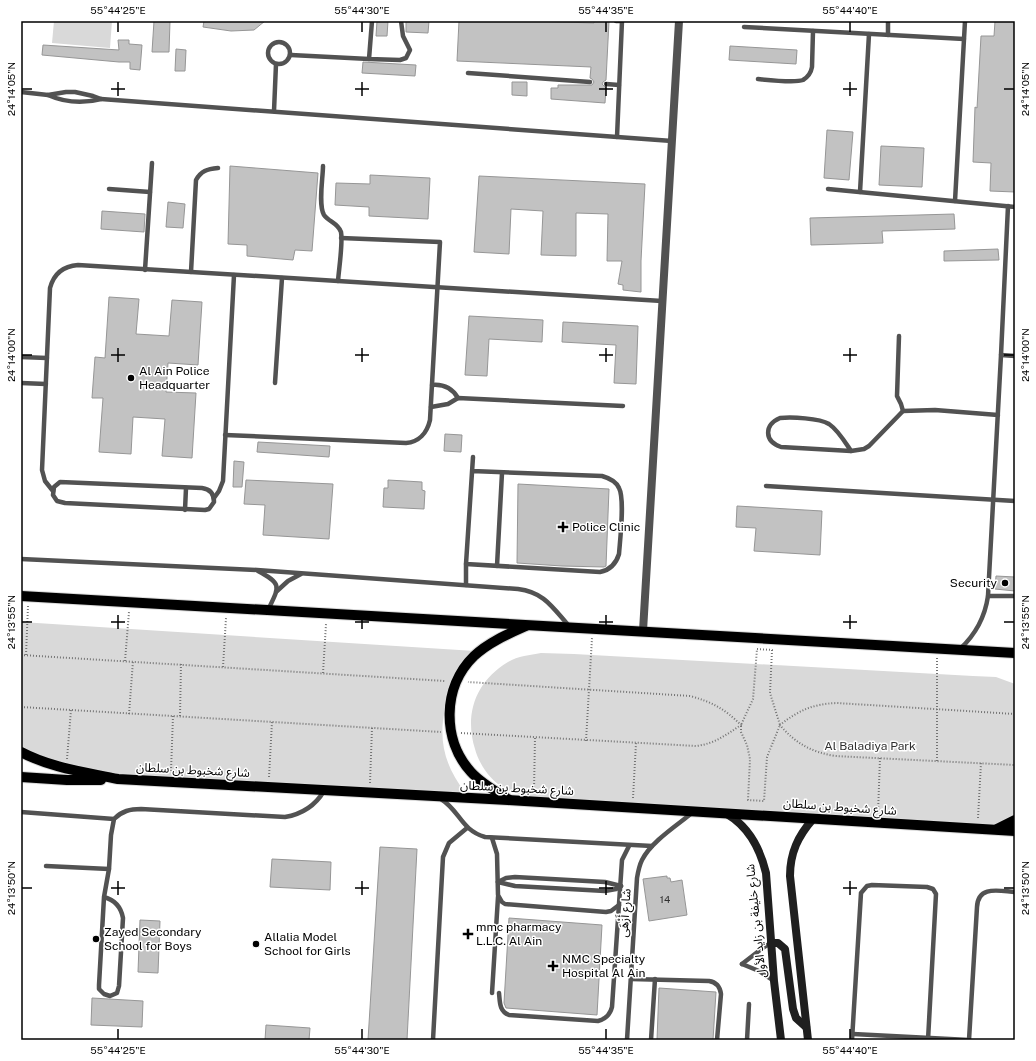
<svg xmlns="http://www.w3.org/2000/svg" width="1036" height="1061" viewBox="0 0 1036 1061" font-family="'Public Sans','Noto Sans Arabic',sans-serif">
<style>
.green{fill:#d9d9d9}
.building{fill:#c2c2c2;stroke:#969696}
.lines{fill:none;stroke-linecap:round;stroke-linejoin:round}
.primary-casing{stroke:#dbdbdb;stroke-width:12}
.path{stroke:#747474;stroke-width:2;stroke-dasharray:1 2;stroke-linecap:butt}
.service{stroke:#525252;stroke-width:4.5}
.minor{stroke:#525252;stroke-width:8}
.secondary{stroke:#1f1f1f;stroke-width:8}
.primary{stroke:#000;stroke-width:10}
.ticks{fill:none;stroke:#000;stroke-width:1.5}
.poi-dot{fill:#000;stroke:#fff;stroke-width:1.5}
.labels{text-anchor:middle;stroke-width:3;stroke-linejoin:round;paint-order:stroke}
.number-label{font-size:10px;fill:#303030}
.poi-label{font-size:12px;fill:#000;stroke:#fff;text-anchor:start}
.park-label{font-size:12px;fill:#303030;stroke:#fff}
.street-label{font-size:12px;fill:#000;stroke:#fff}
.neatline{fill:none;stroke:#000;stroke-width:1.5}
.ticks-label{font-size:10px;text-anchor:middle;fill:#000}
</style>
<rect width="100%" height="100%" fill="#fff"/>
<!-- green -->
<g class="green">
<path d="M54,21H112L110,48L52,43Z"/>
<path d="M21,622L475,651C467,661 455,676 450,687C447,693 446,701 445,708C438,742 445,766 466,794L92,774L21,751Z"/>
<path d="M541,653L574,654L973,676L996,677L1015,684V820L993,826L538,798C528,796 516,794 506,789C491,782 479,764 475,749C464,714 476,681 508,662C518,656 530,655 541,653Z"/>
</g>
<!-- building -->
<g class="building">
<path d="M154,21H170L169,52H152Z"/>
<path d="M204,21H265L254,30L231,31L203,27Z"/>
<path d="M377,21H388L387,36H376Z"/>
<path d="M406,21H429L428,33L406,32Z"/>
<path d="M459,21H532L594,23V21H609L606,80L603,82L602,84L606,88L605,103L551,99V88H558V85H592L594,82L592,79L590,78L591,67L457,61Z"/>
<path d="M995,21H1015V192L990,191L991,163L973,162L975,107L977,108L981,36H994Z"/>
<path d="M118,40H129V44L142,45L140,70L130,69V62H119L42,55L43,45L119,50Z"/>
<path d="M730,46L797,50L796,64L729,60Z"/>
<path d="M176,49L186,50L185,71H175Z"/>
<path d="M363,62L416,65L415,76L362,73Z"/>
<path d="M512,82H527V96L512,95Z"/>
<path d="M827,130L853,132L849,180L824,178Z"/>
<path d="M881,146L924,148L922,187L879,185Z"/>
<path d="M230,166L318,173L312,251L295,250L293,260L247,256V245L228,244Z"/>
<path d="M370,175L430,178L428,219L369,216V207L335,205L336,183L370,184Z"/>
<path d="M479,176L645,184L641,261V292L623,290V285L618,284L622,261H607L608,214L576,213V256L541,255L543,211L511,209L509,254L474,252Z"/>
<path d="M168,202L185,204L183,228L166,227Z"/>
<path d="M102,211L145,214L144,232L101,229Z"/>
<path d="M954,214L955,229L882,231L883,243L811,245L810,218Z"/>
<path d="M998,249L999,260L944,261V251Z"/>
<path d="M109,297L139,299L136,334L169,336L172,300L202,302L198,365L168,363L166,392L196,393L192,458L162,456L165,419L133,417L131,454L99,452L103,398H92L95,357L105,358Z"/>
<path d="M469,316L543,320L542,342L489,339L487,376L465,375Z"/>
<path d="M563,322L638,326L636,384L614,383L616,345L562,342Z"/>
<path d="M445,434L462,435L461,452L444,451Z"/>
<path d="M258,442L330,446L329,457L257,452Z"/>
<path d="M234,461L244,462L242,487H233Z"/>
<path d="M246,480L333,484L329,539L263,535L265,505L244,504Z"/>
<path d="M388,480L422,482V490L425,491L424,509L383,507L384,488H388Z"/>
<path d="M518,484L609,489L606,566L604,567L562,566L517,563Z"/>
<path d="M737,506L822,511L820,555L754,551L756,528L736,527Z"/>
<path d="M996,576L1015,577V591L995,589Z"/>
<path d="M380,847L417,849L407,1040H368Z"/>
<path d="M272,859L331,862L330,890L270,887Z"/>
<path d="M667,876V878H670L671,882L682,880L687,915L649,921L643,879Z"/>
<path d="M509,918L602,925L597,1015L506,1008L504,1003Z"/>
<path d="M140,920L160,921L158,973L138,972Z"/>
<path d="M659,988L716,992L713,1040H657Z"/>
<path d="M92,998L143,1001L142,1027L91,1025Z"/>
<path d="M266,1025L310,1028L309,1040H265Z"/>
</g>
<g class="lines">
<!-- primary casing -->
<g class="primary-casing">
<g id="primary">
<path d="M21,596L1015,653"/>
<path d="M21,752C51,768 85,772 118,779L508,800L1015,831"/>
<path d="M21,777L67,780H101"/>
<path d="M508,799C495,791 481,783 471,772C442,740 442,687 474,656C489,642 508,634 526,626"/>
<path d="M997,829L1015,820"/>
</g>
</g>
<!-- path -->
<g class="path">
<path d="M757,649L772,650L770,693L780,725L767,757L764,801L748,800L750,759L747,745L741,732V725L753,699Z"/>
<path d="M21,655L445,681"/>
<path d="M26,655L28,606"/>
<path d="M937,658V761"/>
<path d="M125,661L129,612"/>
<path d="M223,667L226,618"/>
<path d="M323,673L326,624"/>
<path d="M21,707L441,732"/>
<path d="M129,714L133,661"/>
<path d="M1015,714L837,703C813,704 799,710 780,725C795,743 811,752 835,756L1015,765"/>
<path d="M180,716L181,664"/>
<path d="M461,733L696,746C714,744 726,735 741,725C725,709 712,702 690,696L468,682"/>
<path d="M586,741L592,638"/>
<path d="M67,759L71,710"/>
<path d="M171,771L173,716"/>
<path d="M269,777L272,722"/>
<path d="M370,783L372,728"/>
<path d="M534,790L535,738"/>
<path d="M633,798L636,743"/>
<path d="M878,813L880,758"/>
<path d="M978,818L981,763"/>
</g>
<!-- service -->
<g class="service">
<path d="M372,21L369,59L400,60L406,58L410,50L403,36L401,21"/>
<path d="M616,21H622"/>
<path d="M744,27L964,39"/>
<path d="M888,35V21"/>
<circle cx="279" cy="53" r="11"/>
<path d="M291,55L369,59"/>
<path d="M468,73L590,82"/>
<path d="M758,79C768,80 795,83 803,80C808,77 811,73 812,67L813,31"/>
<path d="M606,84L619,85"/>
<path d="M21,92L48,95L66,92H75L93,96L101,99L672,141"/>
<path d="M48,95C66,103 82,104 101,99"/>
<path d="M274,111L276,64"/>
<path d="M617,137L622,21"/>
<path d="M323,166C323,178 318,205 324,215C329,222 338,223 341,232C343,243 339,268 338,281"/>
<path d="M109,189L150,192"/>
<path d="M828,189L1015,207"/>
<path d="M860,192L869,34"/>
<path d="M955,201L965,21"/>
<path d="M145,270L152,163"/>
<path d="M191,272L196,180C201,171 207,169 218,168"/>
<path d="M899,336L897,396L901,404L903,411L935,410L998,415"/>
<path d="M1001,355L1015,356"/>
<path d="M21,357L47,358"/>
<path d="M21,383L46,384"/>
<path d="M275,383L282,278"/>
<path d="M432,385C443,384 452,388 458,398"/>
<path d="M431,407L448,404L458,398L623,406"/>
<path d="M780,418C792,417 819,418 829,424C838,430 845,442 851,451L781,447C764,441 764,425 780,418Z"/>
<path d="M225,435L406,443C419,442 427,433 430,420L440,242L341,238"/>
<path d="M851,451L864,449L869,446L903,411"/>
<path d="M472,471L602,476C609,478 616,481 619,488C625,499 620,540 619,554C616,564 610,570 600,572L466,564L473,457"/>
<path d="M60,482L202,488C210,489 214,494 214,502L209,509L205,510L65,503L57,501L53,495L54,487Z"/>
<path d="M766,486L1015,501"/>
<path d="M53,491L45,481L42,470L50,288C54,273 64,266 78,265L662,301"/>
<path d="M214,498L219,491L223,481L234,275"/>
<path d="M185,510L186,488"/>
<path d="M21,559L257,570L518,589C544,592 553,608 569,626"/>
<path d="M497,566L502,473"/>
<path d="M258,571C283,584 279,587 268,610"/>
<path d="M466,585V564"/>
<path d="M277,591L288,581L301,574"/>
<path d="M988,596H1015"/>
<path d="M960,649C976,634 985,617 988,596L1001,355L1008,206"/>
<path d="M441,799C460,811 461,830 485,837L652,846"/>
<path d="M21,812L114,819C122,811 130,809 141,809L285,817C303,814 315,806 324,791"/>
<path d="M492,838L497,854L498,895L502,902L505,904L606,912L611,911L619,905"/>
<path d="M46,866L109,869"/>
<path d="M498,882L506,878L515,877L605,882L621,886"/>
<path d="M498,882L515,886L605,891L616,889L621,886"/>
<path d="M104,897C115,900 121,907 123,918L119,986L117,993L110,996L104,994L99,989V985L104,897L109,869L111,835L114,819"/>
<path d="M742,964L759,971L774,981"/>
<path d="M742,964L764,947L771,943"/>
<path d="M631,979L709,981C716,982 720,987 721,994L717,1040"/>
<path d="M492,993L498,897"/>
<path d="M499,993C500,1002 499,1011 509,1015L598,1021C606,1019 610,1015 612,1007L622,860L629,846"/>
<path d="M853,1034L969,1040"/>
<path d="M433,1040L443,857L449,843L467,828"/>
<path d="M627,1040L637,878C638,872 639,866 642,860C651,842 676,826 692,813"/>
<path d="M651,1040L655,979"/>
<path d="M747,1040L749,1004"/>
<path d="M852,1040L861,893L867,886L872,885L927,887L933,889L936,894L928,1040"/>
<path d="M969,1040L977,907C978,885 999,891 1015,892"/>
</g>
<!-- minor -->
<path class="minor" d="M643,631L679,21"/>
<!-- secondary -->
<g class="secondary">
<path d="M727,814C749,827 760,848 766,873L774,981L781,1040"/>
<path d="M771,943H778L785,949L793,1009L796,1018L806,1027"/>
<path d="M808,1040L790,876C790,853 798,836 813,819"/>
</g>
<!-- primary -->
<use href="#primary" class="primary"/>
</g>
<!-- ticks -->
<path class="ticks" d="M118,22V32M362,22V32M606,22V32M850,22V32M118,82V96M362,82V96M606,82V96M850,82V96M22,89H32M111,89H125M355,89H369M599,89H613M843,89H857M1004,89H1014M118,348V362M362,348V362M606,348V362M850,348V362M22,355H32M111,355H125M355,355H369M599,355H613M843,355H857M1004,355H1014M118,615V629M362,615V629M606,615V629M850,615V629M22,622H32M111,622H125M355,622H369M599,622H613M843,622H857M1004,622H1014M118,881V895M362,881V895M606,881V895M850,881V895M22,888H32M111,888H125M355,888H369M599,888H613M843,888H857M1004,888H1014M118,1029V1039M362,1029V1039M606,1029V1039M850,1029V1039"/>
<!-- markers -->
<g class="poi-dot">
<circle cx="131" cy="378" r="4"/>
<path d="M561 521h4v4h4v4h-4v4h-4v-4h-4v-4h4z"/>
<circle cx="1005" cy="583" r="4"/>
<path d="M466 928h4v4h4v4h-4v4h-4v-4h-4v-4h4z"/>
<circle cx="96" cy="939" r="4"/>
<circle cx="256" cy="944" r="4"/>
<path d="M551 960h4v4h4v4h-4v4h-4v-4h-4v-4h4z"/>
</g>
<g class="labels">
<!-- number labels -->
<g class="number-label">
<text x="665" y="903">14</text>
</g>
<!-- poi labels -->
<g class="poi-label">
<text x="139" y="375">Al Ain Police<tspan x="139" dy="14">Headquarter</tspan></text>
<text x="572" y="531">Police Clinic</text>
<text x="997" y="587" text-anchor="end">Security</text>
<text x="476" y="931">mmc pharmacy<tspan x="476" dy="14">L.L.C. Al Ain</tspan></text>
<text x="104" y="936">Zayed Secondary<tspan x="104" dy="14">School for Boys</tspan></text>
<text x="264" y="941">Allalia Model<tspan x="264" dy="14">School for Girls</tspan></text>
<text x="562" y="963">NMC Specialty<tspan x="562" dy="14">Hospital Al Ain</tspan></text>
</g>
<!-- park labels -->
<g class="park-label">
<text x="870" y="750">Al Baladiya Park</text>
</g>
<!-- street labels -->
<g class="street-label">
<text transform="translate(193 770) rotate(3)" y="4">شارع شخبوط بن سلطان</text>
<text transform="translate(517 788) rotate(3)" y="4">شارع شخبوط بن سلطان</text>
<text transform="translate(840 807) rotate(4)" y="4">شارع شخبوط بن سلطان</text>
<text transform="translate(625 913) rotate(-86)" y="4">شارع أَزْهَى</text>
<text transform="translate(756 921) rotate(-96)" y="4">شارع خليفة بن زايد الأول</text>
</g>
</g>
<!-- border -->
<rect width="1036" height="1061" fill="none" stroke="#ffffff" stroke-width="44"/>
<rect x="22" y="22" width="992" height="1017" class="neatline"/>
<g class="ticks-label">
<text x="118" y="14">55°44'25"E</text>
<text x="362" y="14">55°44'30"E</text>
<text x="606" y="14">55°44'35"E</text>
<text x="850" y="14">55°44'40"E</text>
<text transform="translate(11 89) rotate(-90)" y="4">24°14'05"N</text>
<text transform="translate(1025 89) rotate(-90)" y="4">24°14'05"N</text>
<text transform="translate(11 355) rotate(-90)" y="4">24°14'00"N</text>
<text transform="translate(1025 355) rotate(-90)" y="4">24°14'00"N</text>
<text transform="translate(11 622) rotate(-90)" y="4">24°13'55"N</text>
<text transform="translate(1025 622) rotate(-90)" y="4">24°13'55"N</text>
<text transform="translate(11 888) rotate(-90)" y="4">24°13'50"N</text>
<text transform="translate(1025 888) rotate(-90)" y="4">24°13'50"N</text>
<text x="118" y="1054">55°44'25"E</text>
<text x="362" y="1054">55°44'30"E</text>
<text x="606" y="1054">55°44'35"E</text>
<text x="850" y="1054">55°44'40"E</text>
</g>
</svg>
